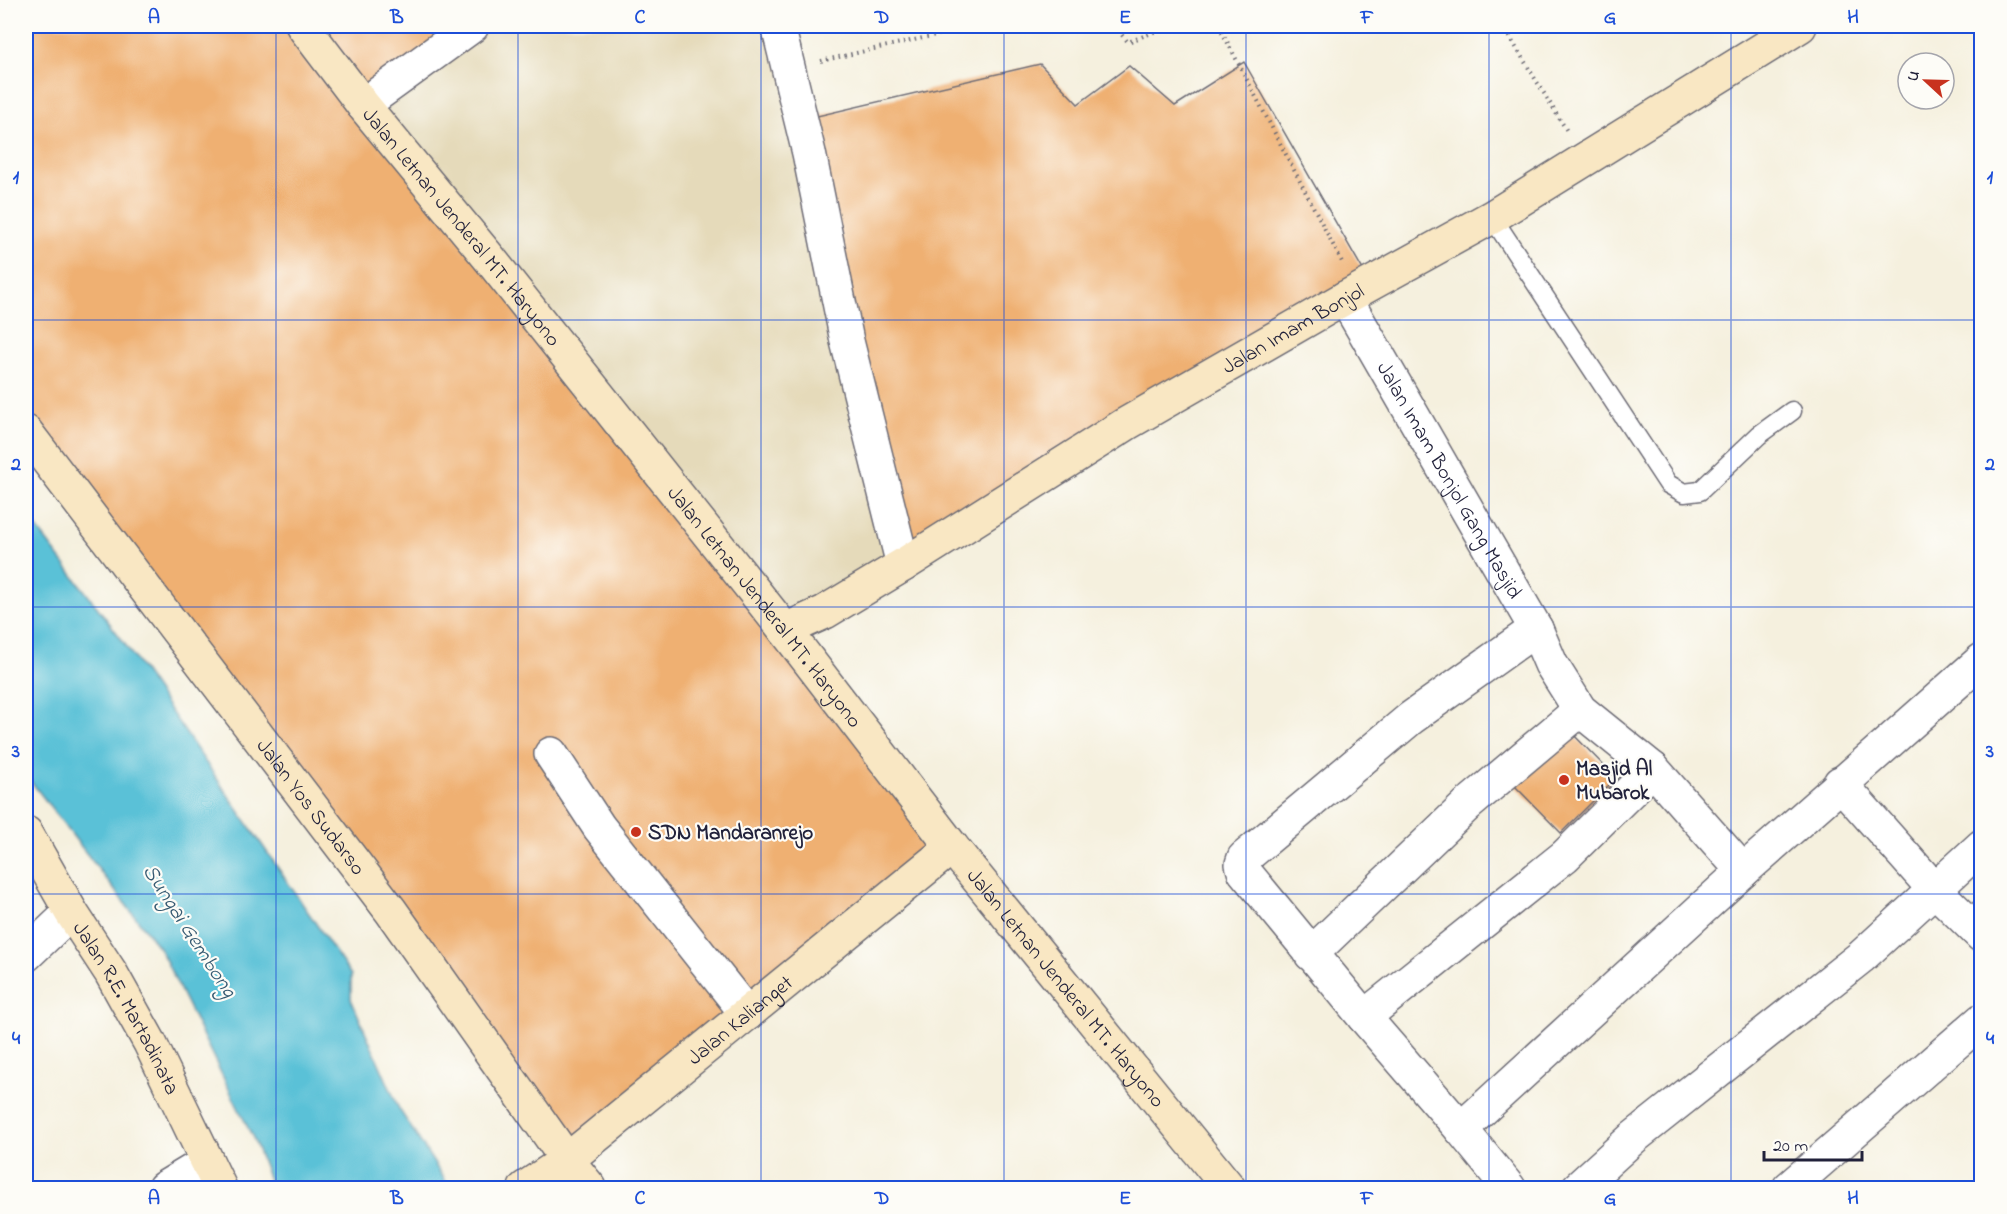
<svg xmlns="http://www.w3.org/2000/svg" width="2007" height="1214" viewBox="0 0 2007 1214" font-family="'Indie Flower',sans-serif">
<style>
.built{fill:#e5daba}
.water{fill:#5ac1d7;stroke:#3e7289;stroke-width:1.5}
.building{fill:#efb072}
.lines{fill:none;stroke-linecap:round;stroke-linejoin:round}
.lane-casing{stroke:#6c6a74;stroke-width:21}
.street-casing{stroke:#6c6a74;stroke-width:36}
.secondary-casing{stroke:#6c6a74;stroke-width:36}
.path{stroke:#6c6a74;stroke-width:4;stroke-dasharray:1.5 4.5;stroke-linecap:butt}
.lane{stroke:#fff;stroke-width:18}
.street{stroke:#fff;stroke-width:33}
.secondary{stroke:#f9e7c3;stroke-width:33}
.grid{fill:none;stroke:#1d4ed8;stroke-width:1.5;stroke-opacity:0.55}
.poi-dot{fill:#c8321e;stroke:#fdfcf7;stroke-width:2}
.labels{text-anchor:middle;stroke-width:4.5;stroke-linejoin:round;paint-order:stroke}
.street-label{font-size:21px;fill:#22223b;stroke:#fdfcf7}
.poi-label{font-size:21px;font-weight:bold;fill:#22223b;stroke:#fdfcf7;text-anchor:start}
.water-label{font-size:22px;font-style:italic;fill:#365a72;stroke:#fdfcf7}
.neatline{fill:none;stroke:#1d4ed8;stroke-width:2}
.grid-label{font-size:20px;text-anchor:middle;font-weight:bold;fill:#1d4ed8}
</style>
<rect width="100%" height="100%" fill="#fdfcf7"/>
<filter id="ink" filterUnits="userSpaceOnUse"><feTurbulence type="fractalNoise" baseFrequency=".0167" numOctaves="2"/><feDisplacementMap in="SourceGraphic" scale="12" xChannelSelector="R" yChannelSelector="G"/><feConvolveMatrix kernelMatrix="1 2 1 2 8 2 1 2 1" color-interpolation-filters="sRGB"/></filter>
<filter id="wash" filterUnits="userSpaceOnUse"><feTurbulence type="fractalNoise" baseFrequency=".008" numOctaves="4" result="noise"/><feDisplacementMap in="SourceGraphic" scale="24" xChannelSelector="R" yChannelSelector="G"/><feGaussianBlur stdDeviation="1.35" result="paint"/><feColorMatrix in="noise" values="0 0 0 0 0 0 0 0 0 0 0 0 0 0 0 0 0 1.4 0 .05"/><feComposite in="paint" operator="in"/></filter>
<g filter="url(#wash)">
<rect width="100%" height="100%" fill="#f5f0de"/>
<!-- built -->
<path class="built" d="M472,26H778L903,565L785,630L363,105Z"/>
<!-- water -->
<path class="water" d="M26,514L120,637L351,975V999L399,1109L450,1188H272L255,1142L160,949L26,775Z"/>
<g id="blocks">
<!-- building -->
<g class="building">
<path d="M26,26H472L363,105L952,847L567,1160L26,432Z"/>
<path d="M1244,62L1371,284L903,565L800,120L1040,64L1078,104L1129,66L1175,106Z"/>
<path d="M1566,727L1616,778L1561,833L1511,782Z"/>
</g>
</g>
</g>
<g filter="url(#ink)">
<use href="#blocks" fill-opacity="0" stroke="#6c6a74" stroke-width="1.5"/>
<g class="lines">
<!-- lane casing -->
<g class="lane-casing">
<path id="lane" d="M1492,217L1668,484L1684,493L1700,491L1759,435L1792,411"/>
</g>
<!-- street casing -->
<g class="street-casing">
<g id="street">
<path d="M778,26L809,153L847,341L903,565"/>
<path d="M363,105L472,26"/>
<path id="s1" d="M1345,298L1536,629L1551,664L1580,710L1653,769L1565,856L1364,1017"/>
<path d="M551,754L599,827L747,1014"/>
<path d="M1653,769L1743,871"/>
<path d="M1840,783L1934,889L1982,936"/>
<path d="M1311,954L1467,805L1580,710"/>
<path d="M26,955L71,912"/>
<path d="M1461,1129L1743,871L1982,660"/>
<path d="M164,1188L207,1162"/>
<path d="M1509,1188L1461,1129L1364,1017L1244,871L1242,864L1244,858L1411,718L1536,629"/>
<path d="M1578,1188L1633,1138L1861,957L1982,846"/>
<path d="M1789,1188L1982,1020"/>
</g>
</g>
<!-- secondary casing -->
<g class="secondary-casing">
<g id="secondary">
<path id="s2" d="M303,26L363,105L490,259L785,630L952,847L1229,1188"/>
<path id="s3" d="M26,432L391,911L567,1160L590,1188"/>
<path id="s4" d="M785,630L825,612L903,565L1126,424L1345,298L1492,217L1800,26"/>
<path id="s5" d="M26,833L71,912L111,973L150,1043L220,1188"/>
<path id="s6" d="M525,1188L567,1160L952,847"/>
</g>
</g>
<!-- path -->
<g class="path">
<path d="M1114,26L1128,42L1170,26"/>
<path d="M1219,26L1342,262"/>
<path d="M1503,26L1567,131"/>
<path d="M821,61L976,26"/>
</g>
<!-- lane -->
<use href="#lane" class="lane"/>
<!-- street -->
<use href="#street" class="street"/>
<!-- secondary -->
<use href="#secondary" class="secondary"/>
</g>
</g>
<!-- grid -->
<path class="grid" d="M276,26V1188M518,26V1188M761,26V1188M1004,26V1188M1246,26V1188M1489,26V1188M1731,26V1188M26,320H1982M26,607H1982M26,894H1982"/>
<!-- markers -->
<g class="poi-dot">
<circle cx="1564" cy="780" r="6"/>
<circle cx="636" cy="832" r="6"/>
</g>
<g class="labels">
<!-- street labels -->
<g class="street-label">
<text dy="7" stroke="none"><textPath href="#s2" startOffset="256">Jalan Letnan Jenderal MT. Haryono</textPath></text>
<text dy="7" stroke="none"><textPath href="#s4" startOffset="591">Jalan Imam Bonjol</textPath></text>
<text dy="7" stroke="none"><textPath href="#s1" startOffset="210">Jalan Imam Bonjol Gang Masjid</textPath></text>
<text dy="7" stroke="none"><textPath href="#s2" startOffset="742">Jalan Letnan Jenderal MT. Haryono</textPath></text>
<text dy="7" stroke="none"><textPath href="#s3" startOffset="471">Jalan Yos Sudarso</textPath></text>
<text dy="7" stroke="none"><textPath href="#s2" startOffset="1228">Jalan Letnan Jenderal MT. Haryono</textPath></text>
<text dy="7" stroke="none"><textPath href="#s5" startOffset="202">Jalan R.E. Martadinata</textPath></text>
<text dy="7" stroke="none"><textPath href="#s6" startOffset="273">Jalan Kalianget</textPath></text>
</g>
<!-- poi labels -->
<g class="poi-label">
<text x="1576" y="775">Masjid Al<tspan x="1576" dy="24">Mubarok</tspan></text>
<text x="648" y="839">SDN Mandaranrejo</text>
</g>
<!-- water labels -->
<g class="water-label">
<text transform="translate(191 930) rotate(57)" y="8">Sungai Gembong</text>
</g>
</g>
<!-- margin -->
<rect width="2007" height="1214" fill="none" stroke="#fdfcf7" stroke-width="66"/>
<!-- north arrow -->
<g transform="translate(1926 81) rotate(292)"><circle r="28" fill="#fdfcf7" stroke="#a5a5ac" stroke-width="1.5"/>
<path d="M0-4.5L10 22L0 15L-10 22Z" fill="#c8321e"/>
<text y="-9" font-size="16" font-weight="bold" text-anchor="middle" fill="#22223b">U</text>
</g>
<!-- scale -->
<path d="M1764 1151v9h98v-9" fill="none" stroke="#22223b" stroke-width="3"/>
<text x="1773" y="1151" font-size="18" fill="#22223b" stroke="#fdfcf7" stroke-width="4.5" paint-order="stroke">20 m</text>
<rect x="33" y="33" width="1941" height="1148" class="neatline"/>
<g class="grid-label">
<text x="154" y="23">A</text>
<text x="397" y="23">B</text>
<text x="640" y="23">C</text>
<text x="882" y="23">D</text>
<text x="1125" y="23">E</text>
<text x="1367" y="23">F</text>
<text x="1610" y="23">G</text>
<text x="1853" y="23">H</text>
<text x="16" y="183">1</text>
<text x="1990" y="183">1</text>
<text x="16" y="470">2</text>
<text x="1990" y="470">2</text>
<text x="16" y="757">3</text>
<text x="1990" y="757">3</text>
<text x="16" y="1044">4</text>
<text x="1990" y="1044">4</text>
<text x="154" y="1204">A</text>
<text x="397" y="1204">B</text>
<text x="640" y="1204">C</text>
<text x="882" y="1204">D</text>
<text x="1125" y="1204">E</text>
<text x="1367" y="1204">F</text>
<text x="1610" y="1204">G</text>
<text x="1853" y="1204">H</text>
</g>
</svg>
